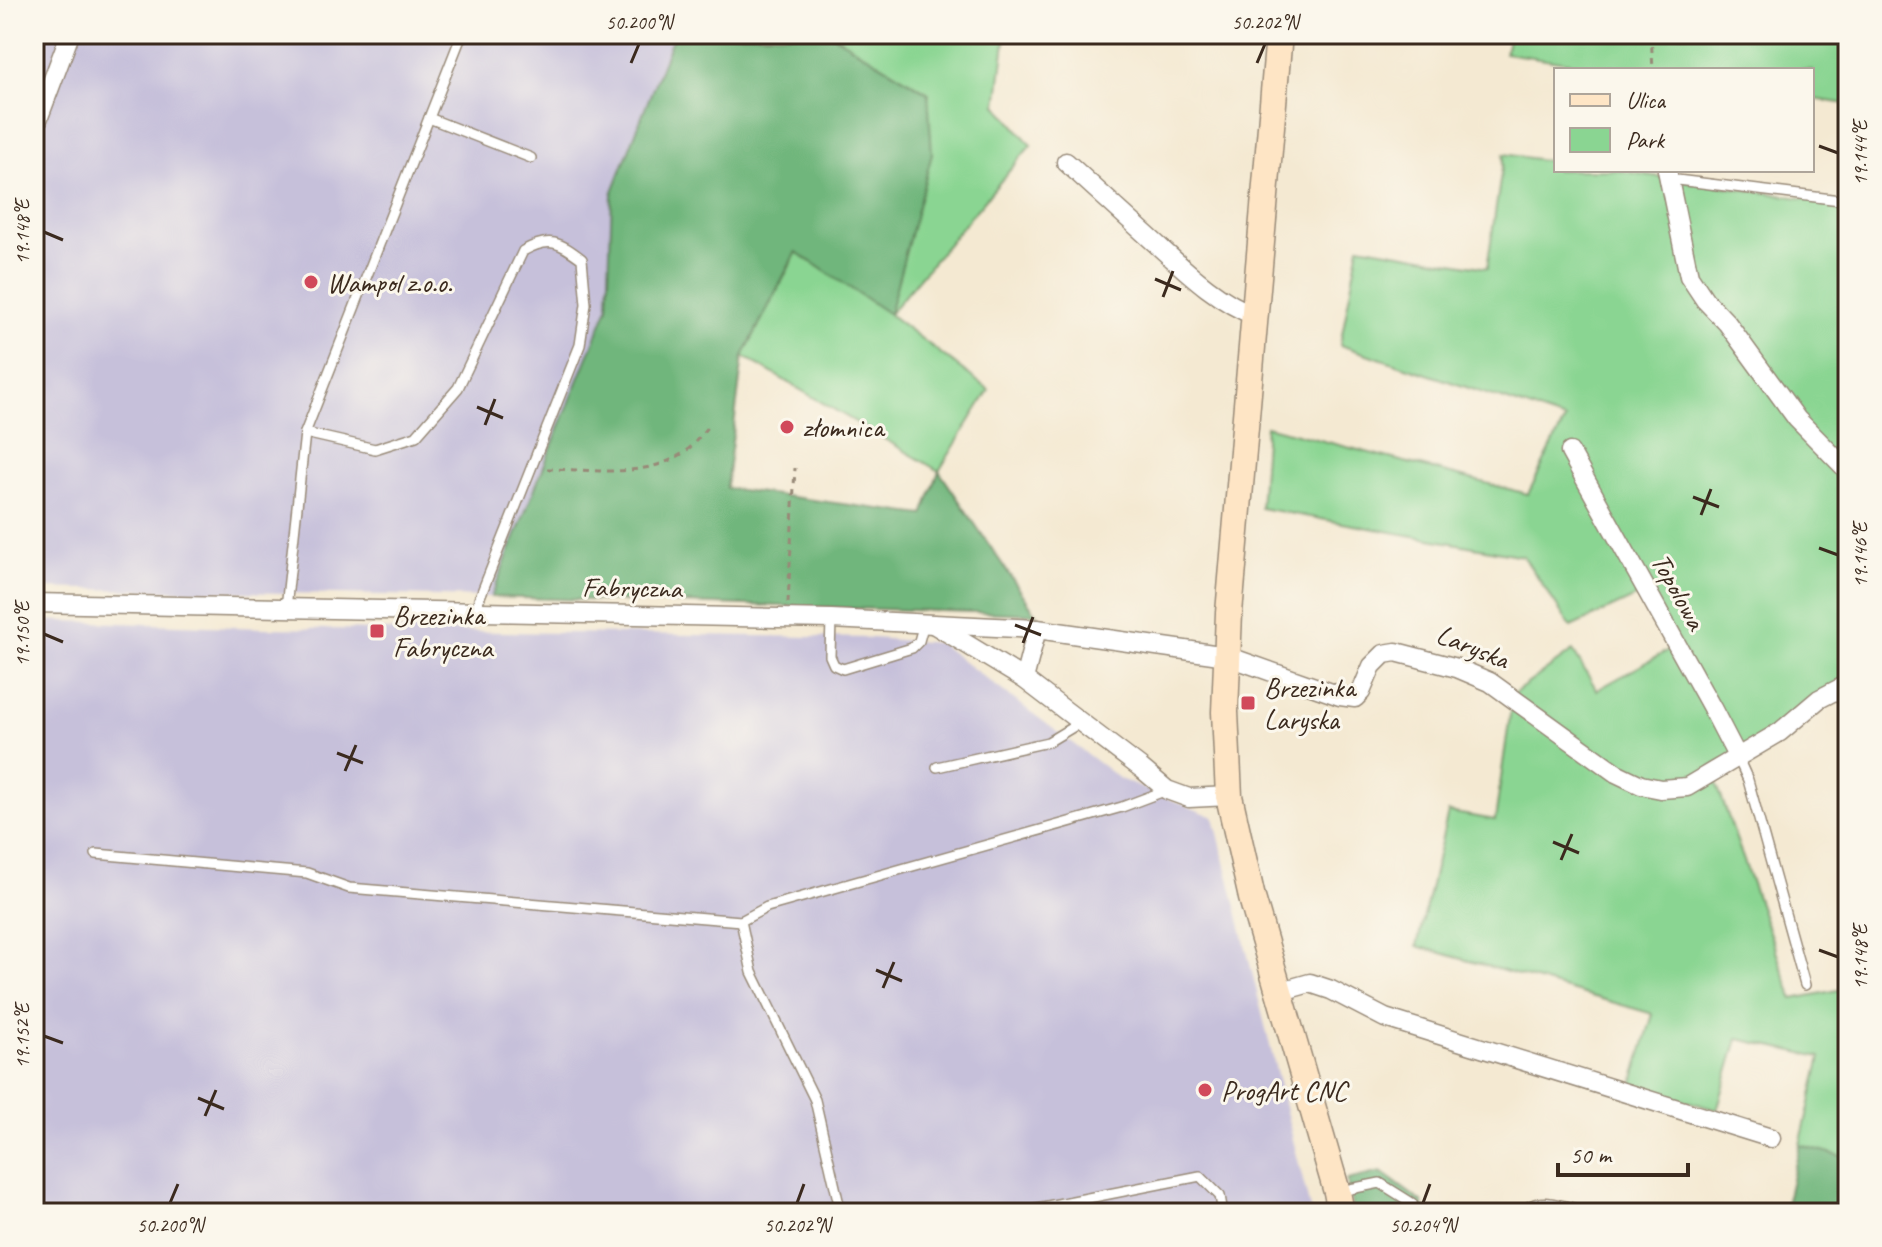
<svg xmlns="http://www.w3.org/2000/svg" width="1882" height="1247" viewBox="0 0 1882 1247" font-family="Caveat,sans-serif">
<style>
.industrial{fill:#c6c0da}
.green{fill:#8ad592;stroke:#628058;stroke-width:2}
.forest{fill:#6fb67c;stroke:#55704d;stroke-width:2}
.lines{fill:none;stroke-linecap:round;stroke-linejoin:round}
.lane-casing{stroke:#988a78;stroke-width:12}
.street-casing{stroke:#988a78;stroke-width:21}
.secondary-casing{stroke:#988a78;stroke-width:29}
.path{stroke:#988a78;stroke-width:3;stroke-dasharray:6 6;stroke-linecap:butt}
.lane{stroke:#fff;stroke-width:9}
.street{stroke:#fff;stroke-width:18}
.secondary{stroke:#fee5c5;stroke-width:26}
.ticks{fill:none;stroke:#3b2a1e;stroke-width:3}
.poi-dot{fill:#d1495b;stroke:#fbf7ec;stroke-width:3}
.labels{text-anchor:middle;stroke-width:6;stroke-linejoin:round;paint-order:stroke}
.poi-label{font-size:28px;fill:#3b2a1e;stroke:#fbf7ec;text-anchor:start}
.street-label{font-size:28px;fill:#3b2a1e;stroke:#fbf7ec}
.neatline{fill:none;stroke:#3b2a1e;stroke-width:3}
.ticks-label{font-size:20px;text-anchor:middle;fill:#3b2a1e}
</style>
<rect width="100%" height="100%" fill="#fbf7ec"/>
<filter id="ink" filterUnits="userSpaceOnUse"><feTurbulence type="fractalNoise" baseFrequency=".0125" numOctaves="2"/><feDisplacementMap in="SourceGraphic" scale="16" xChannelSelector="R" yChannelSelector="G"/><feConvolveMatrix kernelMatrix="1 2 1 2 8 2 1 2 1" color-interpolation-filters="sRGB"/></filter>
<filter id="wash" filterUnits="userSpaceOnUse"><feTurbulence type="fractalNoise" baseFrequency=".006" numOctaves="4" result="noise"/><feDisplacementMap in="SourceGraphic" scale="32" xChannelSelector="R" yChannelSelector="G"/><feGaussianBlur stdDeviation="1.8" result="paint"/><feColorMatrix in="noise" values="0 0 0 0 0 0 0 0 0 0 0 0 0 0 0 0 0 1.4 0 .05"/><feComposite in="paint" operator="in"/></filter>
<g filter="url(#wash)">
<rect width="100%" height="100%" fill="#f4e9d2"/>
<!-- industrial -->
<g class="industrial">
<path d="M34,34H674L612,194L608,307L491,597L34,588Z"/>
<path d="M34,620L265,628L873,638L939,643L1120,779L1214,817L1311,1213H34Z"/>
</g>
<!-- green -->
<g class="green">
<path d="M831,34H1006L997,105L1031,145L889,314L989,390L939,471L743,356L797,252L888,313L929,93Z"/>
<path d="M1509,34H1848V104L1812,99V70H1619L1505,53Z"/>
<path d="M1504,154L1556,162V170H1614L1848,205V688L1711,768L1793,999L1848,988V1158L1800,1145L1821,1057L1738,1039L1717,1110L1632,1085L1653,1014L1417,946L1448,812L1495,820L1513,694L1573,651L1597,690L1674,647L1640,595L1571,627L1523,556L1260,508L1266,426L1528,494L1565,420L1340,345L1359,246L1487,268Z"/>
</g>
<!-- forest -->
<g class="forest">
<path d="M674,34H831L928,93L932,154L889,314L796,252L743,356L726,488L923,515L939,471L1036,614L491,597L608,307L612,194Z"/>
<path d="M1800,1145L1848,1158V1213H1784Z"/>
<path d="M1381,1172L1422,1202L1425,1213H1353L1347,1180Z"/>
</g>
</g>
<g filter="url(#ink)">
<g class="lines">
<!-- lane casing -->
<g class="lane-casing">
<g id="lane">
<path d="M429,118L531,158"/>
<path d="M1669,179L1848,201"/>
<path d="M305,433L375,449L416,436L458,388L523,251C550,236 559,242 582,259L586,304L580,345L474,612"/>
<path d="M286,608L305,433L462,34"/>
<path d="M831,619L830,656L834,665L843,669L912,648L919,641L924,623"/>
<path d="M1738,758L1748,780L1805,985"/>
<path d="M937,767L1048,742L1081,722"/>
<path d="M96,854L307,873L349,888L741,921"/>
<path d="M1340,1191L1380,1183L1412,1203L1415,1213"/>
<path d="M841,1213L815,1100L752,972L741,921L767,907L1122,807L1167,790"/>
<path d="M1012,1213L1200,1176L1220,1196L1223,1213"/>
<path d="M1522,1213C1538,1193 1567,1207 1588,1213"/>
</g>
</g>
<!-- street casing -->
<g class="street-casing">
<g id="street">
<path d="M34,130L70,34"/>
<path d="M1066,162C1095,188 1124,215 1153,241C1184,269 1216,301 1256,316"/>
<path d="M1667,170L1689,276L1705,300L1727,323L1797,419L1848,471"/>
<path d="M1570,452L1712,708L1738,758"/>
<path d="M34,603L831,619L1037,629L1227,656L1340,696L1355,698L1361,692L1372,666L1384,654L1396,652L1457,668L1490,682L1616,773L1641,785L1661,789L1687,787L1780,732L1819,699L1848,684"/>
<path d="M935,625L1024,679L1141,768L1167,790L1189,798L1229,796"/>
<path d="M1024,679L1037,629"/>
<path d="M1278,992L1310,983L1331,990L1385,1018L1771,1138"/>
</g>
</g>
<!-- secondary casing -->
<g class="secondary-casing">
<path id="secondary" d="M1279,34L1229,613L1225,712L1229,796L1252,898L1337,1192L1341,1213"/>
</g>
<!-- path -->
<g class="path">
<path d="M1651,34L1653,70"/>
<path d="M547,469C592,469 648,480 687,450C695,444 701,434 708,426"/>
<path d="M788,603L795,468"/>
</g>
<!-- lane -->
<use href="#lane" class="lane"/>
<!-- street -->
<use href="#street" class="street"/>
<!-- secondary -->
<use href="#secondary" class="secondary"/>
</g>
</g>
<!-- ticks -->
<path class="ticks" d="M631,63L639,44M1257,63L1265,44M1819,146L1838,153M44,232L63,240M1155,279L1181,290M1163,297L1173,271M477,407L503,418M485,425L495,399M1693,497L1719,507M1701,515L1711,489M1819,548L1838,555M1015,625L1041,635M44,634L63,642M1023,643L1033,617M337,753L363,763M345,771L356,745M1553,842L1579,853M1561,860L1572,834M1819,950L1838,957M876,970L902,981M883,988L894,962M44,1036L63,1043M198,1098L224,1109M205,1116L216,1090M170,1203L178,1184M797,1203L804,1184M1423,1203L1430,1184"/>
<!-- markers -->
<g class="poi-dot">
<circle cx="311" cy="282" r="8"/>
<circle cx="787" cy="427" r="8"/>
<rect x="369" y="623" width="16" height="16" rx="4"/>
<rect x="1240" y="695" width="16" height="16" rx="4"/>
<circle cx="1205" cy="1090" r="8"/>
</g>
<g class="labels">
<!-- poi labels -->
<g class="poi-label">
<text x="327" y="292">Wampol z.o.o.</text>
<text x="803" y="437">złomnica</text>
<text x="393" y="625">Brzezinka<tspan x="393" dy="32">Fabryczna</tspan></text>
<text x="1264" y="697">Brzezinka<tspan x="1264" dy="32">Laryska</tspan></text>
<text x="1221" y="1100">ProgArt CNC</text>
</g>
<!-- street labels -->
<g class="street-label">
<text transform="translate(632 587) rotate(1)" y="10">Fabryczna</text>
<text transform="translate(1679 591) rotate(61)" y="10">Topolowa</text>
<text transform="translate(1473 646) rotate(22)" y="10">Laryska</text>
</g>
</g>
<!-- margin -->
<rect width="1882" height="1247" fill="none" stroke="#fbf7ec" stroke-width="88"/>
<!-- legend -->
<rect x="1554" y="68" width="260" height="104" fill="#fbf7ec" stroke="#aea59a" stroke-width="2"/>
<rect x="1570" y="94" width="40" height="12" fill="#fee5c5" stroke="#aea59a" stroke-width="2"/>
<text x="1626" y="108" font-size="24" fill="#3b2a1e">Ulica</text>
<rect x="1570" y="128" width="40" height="24" fill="#8ad592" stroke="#aea59a" stroke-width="2"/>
<text x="1626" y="148" font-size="24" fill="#3b2a1e">Park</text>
<!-- scale -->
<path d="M1558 1163v12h130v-12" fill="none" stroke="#3b2a1e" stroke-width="4"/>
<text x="1570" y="1163" font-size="24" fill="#3b2a1e" stroke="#fbf7ec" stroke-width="6" paint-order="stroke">50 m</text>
<rect x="44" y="44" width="1794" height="1159" class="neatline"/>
<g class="ticks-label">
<text x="639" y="29">50.200°N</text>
<text x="1265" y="29">50.202°N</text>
<text transform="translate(1860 153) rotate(-90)" y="7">19.144°E</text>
<text transform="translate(22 232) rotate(-90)" y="7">19.148°E</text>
<text transform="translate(1860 555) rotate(-90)" y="7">19.146°E</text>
<text transform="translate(22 634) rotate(-90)" y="7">19.150°E</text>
<text transform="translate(1860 957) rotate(-90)" y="7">19.148°E</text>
<text transform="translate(22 1036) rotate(-90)" y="7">19.152°E</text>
<text x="170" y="1232">50.200°N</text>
<text x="797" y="1232">50.202°N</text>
<text x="1423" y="1232">50.204°N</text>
</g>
</svg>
